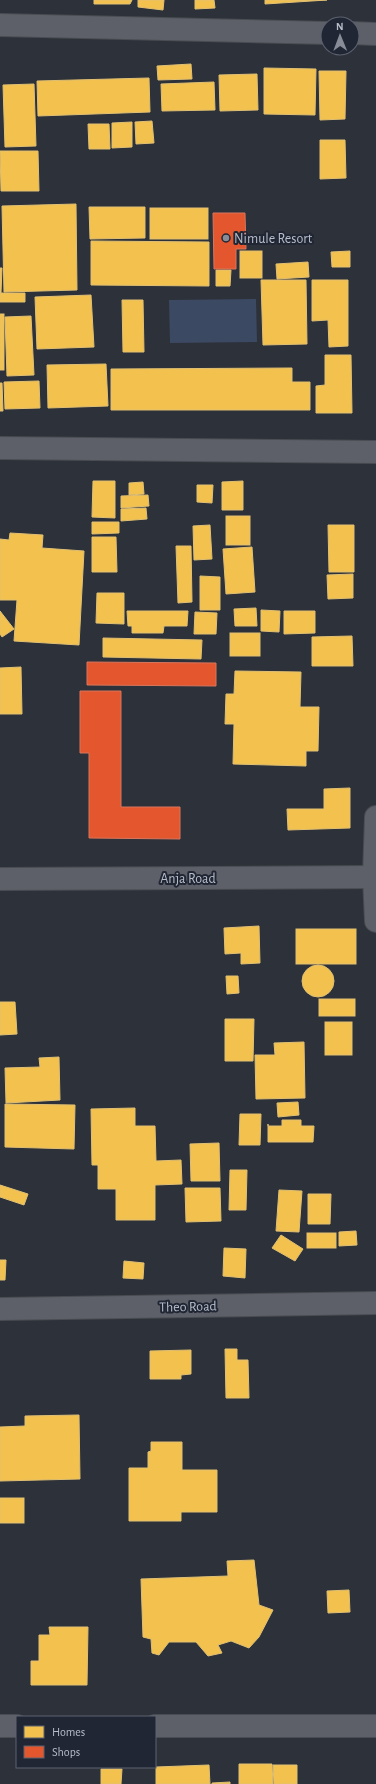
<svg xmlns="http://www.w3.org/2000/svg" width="376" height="1784" viewBox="0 0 376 1784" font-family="'Alegreya Sans',sans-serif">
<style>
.water{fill:#3c4963}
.homes{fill:#f2c14e;stroke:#e1c073}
.shops{fill:#e4572e;stroke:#d7765d}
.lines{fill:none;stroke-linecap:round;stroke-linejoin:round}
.minor-casing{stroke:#494c52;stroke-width:24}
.minor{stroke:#5d6068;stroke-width:22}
.poi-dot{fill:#878c97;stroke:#202634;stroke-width:1.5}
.labels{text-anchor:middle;stroke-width:4;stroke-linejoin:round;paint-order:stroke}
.poi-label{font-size:14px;fill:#b8bdca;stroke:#202634;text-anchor:start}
.street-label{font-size:14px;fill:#b8bdca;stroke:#202634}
</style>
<rect width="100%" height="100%" fill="#2d3139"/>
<!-- water -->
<path class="water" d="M256,299L257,342L170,343L169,300Z"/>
<!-- homes -->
<g class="homes">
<path d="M94,0H132L130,4H94Z"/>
<path d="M138,0H164L163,10L138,7Z"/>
<path d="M195,0H214L215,8L195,9Z"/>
<path d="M265,0H327L265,4Z"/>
<path d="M191,64L192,79L158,80L157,66Z"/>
<path d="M264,68L316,69L315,115L264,114Z"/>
<path d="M319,71H346L345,119L320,120Z"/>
<path d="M257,74L258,110L220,111L219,75Z"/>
<path d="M149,78L150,112L38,116L37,81Z"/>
<path d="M214,82L215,110L162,111L161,84Z"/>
<path d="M34,84L36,146L5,147L3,85Z"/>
<path d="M152,121L154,143L136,144L135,122Z"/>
<path d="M132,122V147L112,148V123Z"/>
<path d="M88,124H109L110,149H89Z"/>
<path d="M320,140H345L346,178L320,179Z"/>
<path d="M0,151H38L39,191H1Z"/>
<path d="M76,204L77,290L4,292L2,206Z"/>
<path d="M89,207H145V238L90,239Z"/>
<rect x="150" y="208" width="58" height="31"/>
<path d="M91,241L209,242V286L91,285Z"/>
<rect x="240" y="251" width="22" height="27"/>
<path d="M350,251V267H332L331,252Z"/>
<path d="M308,262L309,277L277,279L276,264Z"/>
<path d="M0,268H2L1,293H25V302H0Z"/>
<path d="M216,270H231L230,286H216Z"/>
<path d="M261,280H306L307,344L263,345Z"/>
<path d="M312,280H348V346L329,347L328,320L312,321Z"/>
<path d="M91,295L94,347L37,349L35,297Z"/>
<path d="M122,300H143L144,352H123Z"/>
<rect x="0" y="314" width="4" height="56"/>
<path d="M31,316L34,375L7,376L5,317Z"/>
<path d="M325,355H351L352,413H316V386L325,385Z"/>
<path d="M106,364L108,406L48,408L47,365Z"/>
<path d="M292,368V382H310V410H111V369Z"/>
<path d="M39,381L40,408L5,409L4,382Z"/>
<path d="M0,383H2L3,411H0Z"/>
<path d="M93,481H115V518L92,517Z"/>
<path d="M243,481V510H222V482Z"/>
<path d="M143,482L144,494L129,495V483Z"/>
<path d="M197,485H213L212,503L197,502Z"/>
<path d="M148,495L149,506L121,508V496Z"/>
<path d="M146,508L147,519L121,521V509Z"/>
<rect x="226" y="516" width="24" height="29"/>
<path d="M92,522H119V533L92,534Z"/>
<path d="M210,525L212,559L194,560L193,526Z"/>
<path d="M328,525H354V572H329Z"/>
<path d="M10,533L43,535L42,548L84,551L79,645L14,641L17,600H0V539L9,540Z"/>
<path d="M92,537H116L117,572H92Z"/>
<path d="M176,546H191L192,602L178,603Z"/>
<path d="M252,547L255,592L226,594L223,549Z"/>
<path d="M353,574V598L328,599L327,575Z"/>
<path d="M200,576L220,577V610H200Z"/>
<path d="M97,593H124V624L96,623Z"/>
<path d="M256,608L257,626H235L234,609Z"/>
<path d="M261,610L280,611L279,632L261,631Z"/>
<path d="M0,611L14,629L2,637L0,634Z"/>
<path d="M127,611H188L187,626H164L163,633H132V626H128Z"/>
<path d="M284,611H315V633L284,634Z"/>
<path d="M195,612L217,613L216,634H194Z"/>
<rect x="230" y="633" width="30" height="23"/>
<path d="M352,636L353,666H312V637Z"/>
<path d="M103,638L202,640L201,659L103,657Z"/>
<path d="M21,667L22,714H0V668Z"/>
<path d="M235,671L301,672L300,707H319L318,751H306V766L233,764L234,724H225L226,694H234Z"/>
<path d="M350,788V828L288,830L287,809H324V789Z"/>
<path d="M259,926L260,963L241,964V953L225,954L224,928Z"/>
<rect x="296" y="929" width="60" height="35"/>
<circle cx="318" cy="981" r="16"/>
<path d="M226,976H238L239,993L227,994Z"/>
<rect x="319" y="999" width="36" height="17"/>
<path d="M0,1002H15L17,1034L0,1035Z"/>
<path d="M225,1019H254L253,1061H225Z"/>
<rect x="325" y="1022" width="27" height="33"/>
<path d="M304,1042L305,1098L256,1099L255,1055H275L274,1043Z"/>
<path d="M59,1057L60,1100L6,1103L5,1068L40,1067L39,1058Z"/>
<path d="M298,1102L299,1115L278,1117L277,1103Z"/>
<path d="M5,1104L75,1105L74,1149L5,1147Z"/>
<path d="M135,1108V1126H155L156,1161L181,1160L182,1184L155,1185V1220H116V1189H98V1165H92L91,1109Z"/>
<path d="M240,1114H261L260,1145H239Z"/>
<path d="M282,1120H301V1126H314L313,1142H268V1124V1126H282Z"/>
<path d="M219,1143L220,1181H191L190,1144Z"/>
<path d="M230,1170H247L246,1210H229Z"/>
<path d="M0,1185L28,1194L24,1205L0,1197Z"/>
<path d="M185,1188H220L221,1221L186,1222Z"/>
<path d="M279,1190L302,1191L299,1232L276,1231Z"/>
<path d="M308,1194H331L330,1224H308Z"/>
<path d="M356,1231L357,1245L339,1246V1232Z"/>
<rect x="307" y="1233" width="29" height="15"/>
<path d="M281,1235L303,1249L295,1261L272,1248Z"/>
<path d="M224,1248L246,1249L245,1278L223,1276Z"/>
<path d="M0,1260H6L5,1280H0Z"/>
<path d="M124,1261L144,1263L143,1279L123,1278Z"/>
<path d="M225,1349H237V1360H248L249,1398H226Z"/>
<path d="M191,1350V1374L181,1375V1379H150V1351Z"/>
<path d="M79,1415L80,1479L0,1481V1427L25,1426V1416Z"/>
<path d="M151,1442H182V1470H217V1512H181V1521H129V1468H148V1452L151,1451Z"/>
<rect x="0" y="1498" width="24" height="25"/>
<path d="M254,1560L259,1605L273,1610L259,1637L249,1648L231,1641L218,1645L222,1653L208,1656L196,1642H169L159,1655L152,1653L151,1639L143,1637L141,1579L228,1576L227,1561Z"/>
<path d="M349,1590L350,1612L328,1613L327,1591Z"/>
<path d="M49,1627H88L87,1685H31V1661H39V1635H50Z"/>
<path d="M239,1764H272L273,1784H239Z"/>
<path d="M209,1765L210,1784H156V1767Z"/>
<path d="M273,1765H297V1784H274Z"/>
<path d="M101,1769H122L121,1784H101Z"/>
<path d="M230,1782V1784H212V1783Z"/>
</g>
<!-- shops -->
<g class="shops">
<path d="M213,213H245L246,249H236V269H214Z"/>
<path d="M87,662L216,663V686L87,685Z"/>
<path d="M80,691H121V807H180V839L89,838V753H80Z"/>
</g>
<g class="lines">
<!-- minor casing -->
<g class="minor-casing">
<g id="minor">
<path d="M0,25L328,33"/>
<path d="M352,33L376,34"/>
<path d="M0,448L376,452"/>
<path d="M376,817L374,877L376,921"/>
<path d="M0,879L376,877"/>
<path d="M0,1309L376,1303"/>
<path d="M0,1726H17"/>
<path d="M155,1726H376"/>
</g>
</g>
<!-- minor -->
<use href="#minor" class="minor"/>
</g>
<!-- markers -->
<circle class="poi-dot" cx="226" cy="238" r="4"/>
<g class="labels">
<!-- poi labels -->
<g class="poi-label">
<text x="234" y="243">Nimule Resort</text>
</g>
<!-- street labels -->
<g class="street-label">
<text x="188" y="883">Anja Road</text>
<text transform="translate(188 1306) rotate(-1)" y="5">Theo Road</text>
</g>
</g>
<!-- legend -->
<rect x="16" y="1716" width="140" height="52" fill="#202634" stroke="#5d6270"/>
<rect x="24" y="1726" width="20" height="12" fill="#f2c14e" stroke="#5d6270"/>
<text x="52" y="1736" font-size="12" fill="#b8bdca">Homes</text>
<rect x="24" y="1746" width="20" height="12" fill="#e4572e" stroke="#5d6270"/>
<text x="52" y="1756" font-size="12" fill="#b8bdca">Shops</text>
<!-- north arrow -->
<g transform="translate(340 36) rotate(359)"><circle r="19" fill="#202634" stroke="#5d6270"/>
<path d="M0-3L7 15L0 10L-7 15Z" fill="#878c97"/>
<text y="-6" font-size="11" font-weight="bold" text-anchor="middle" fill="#b8bdca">N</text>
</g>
</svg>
